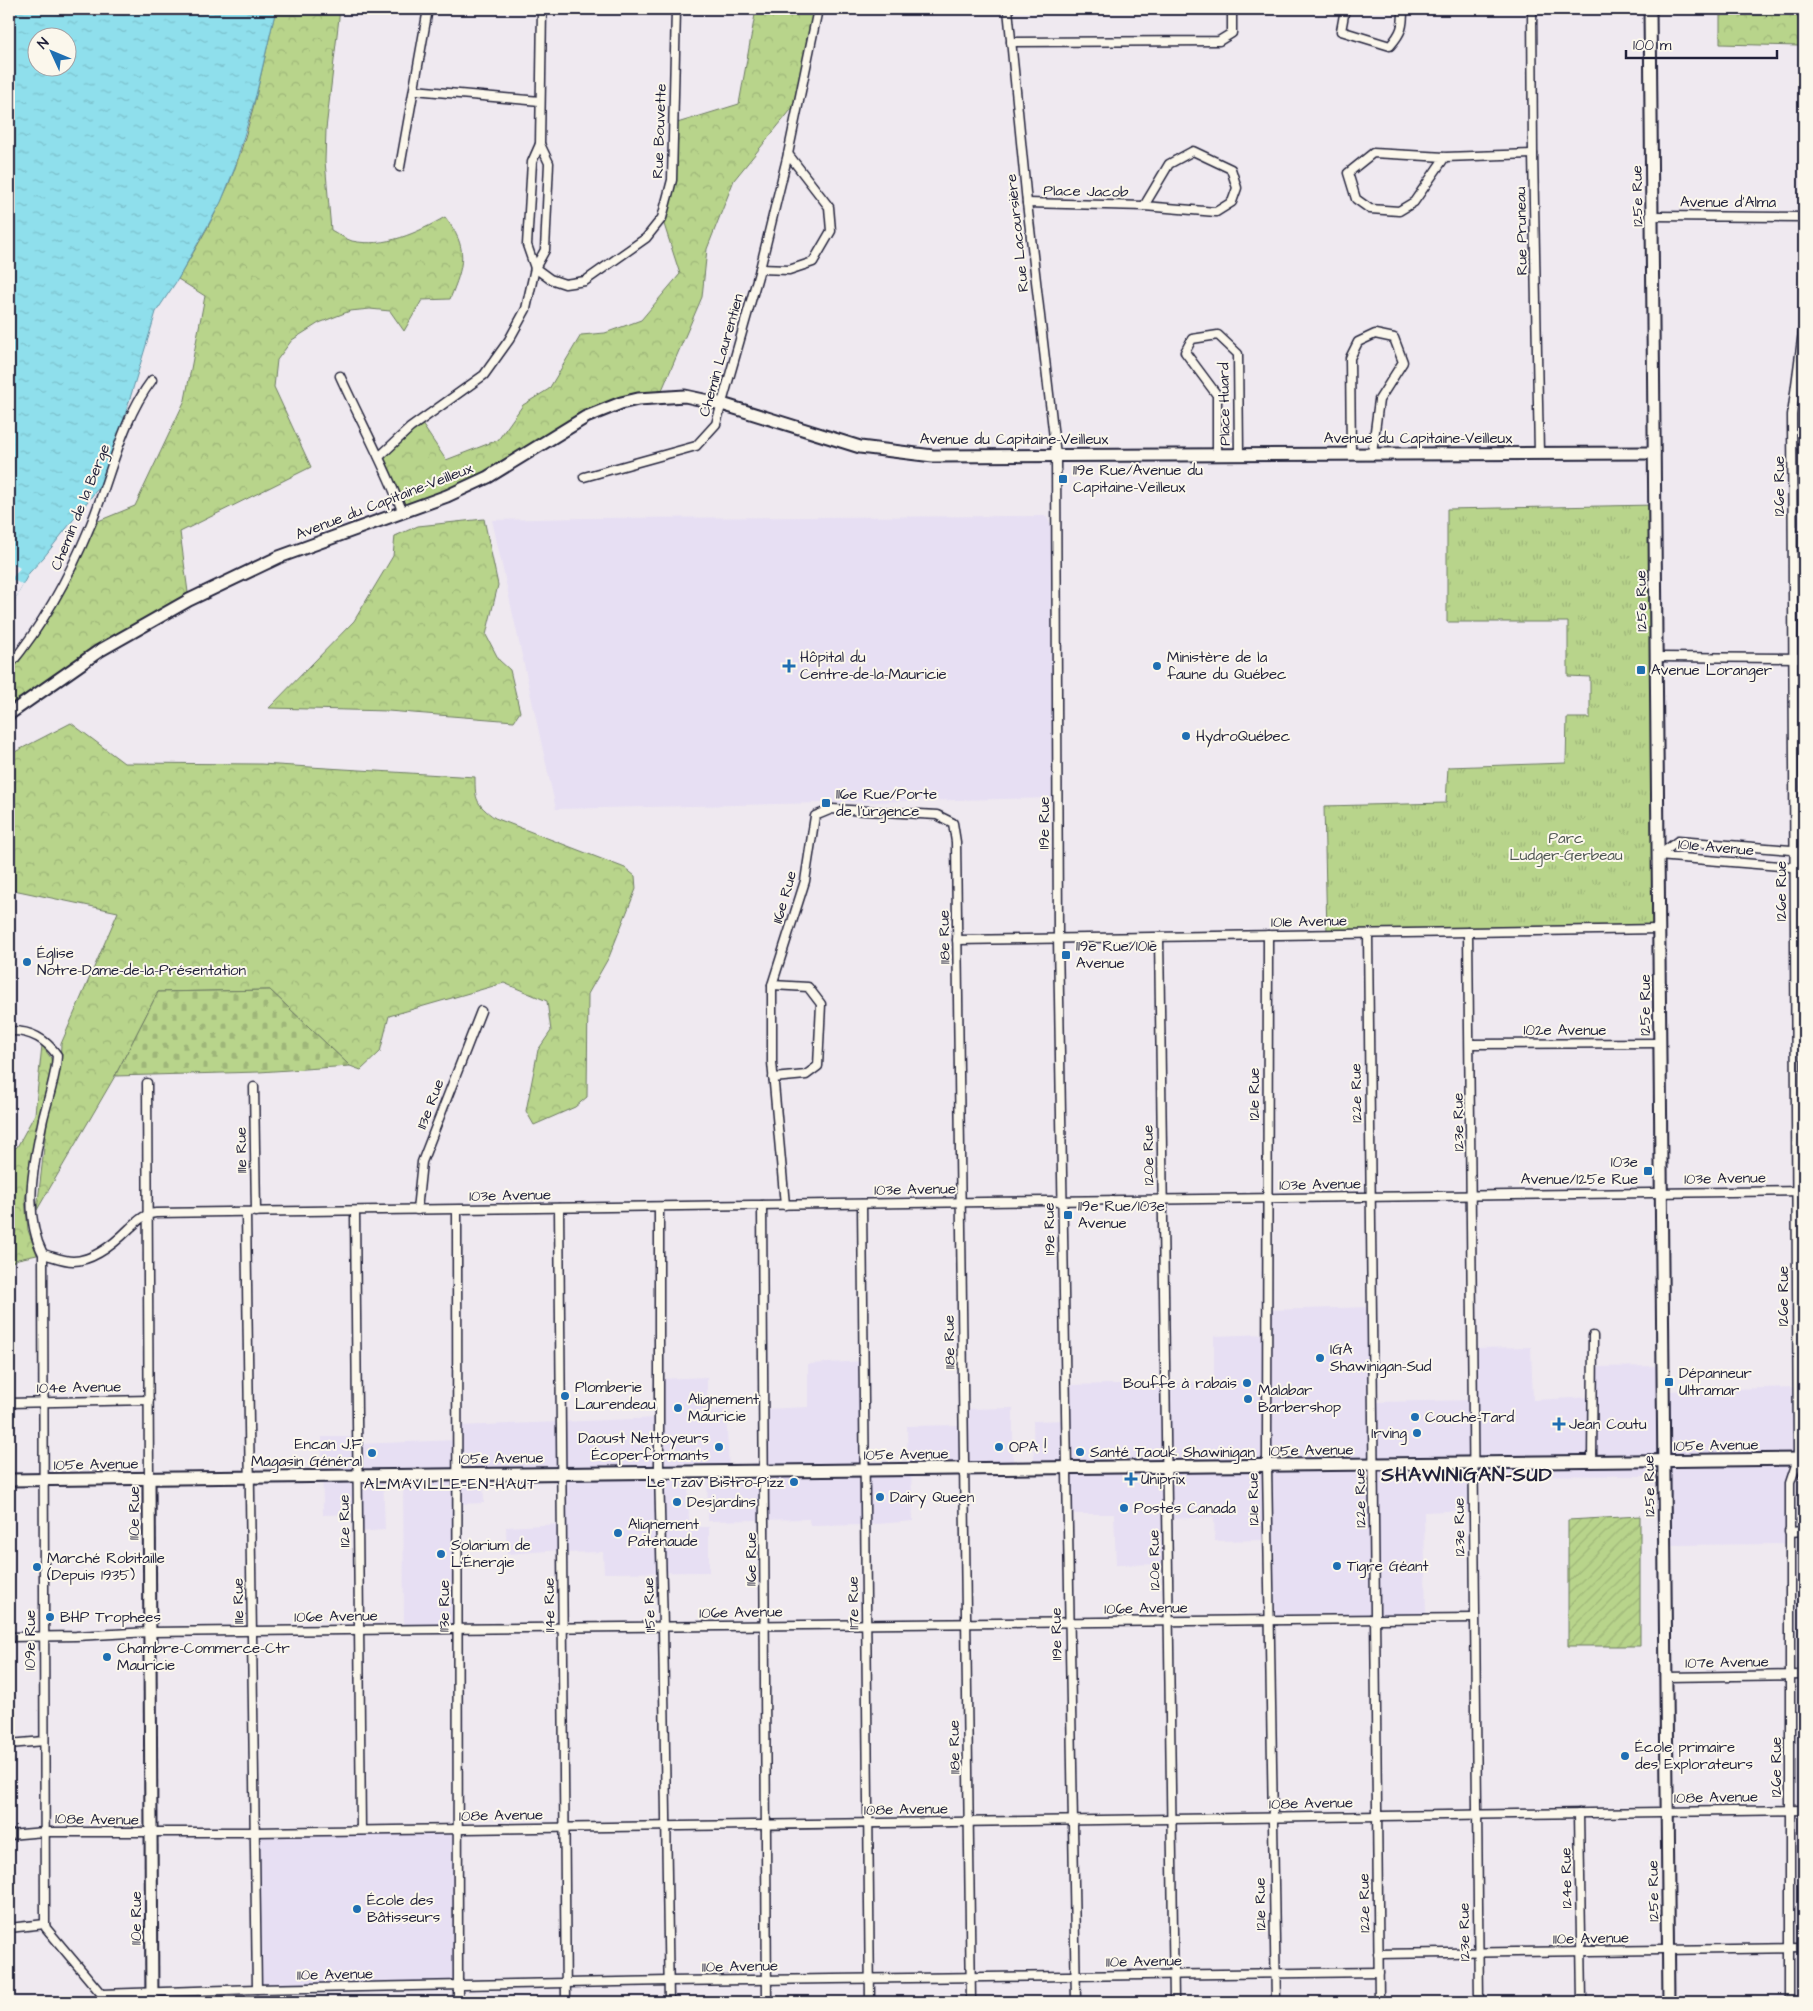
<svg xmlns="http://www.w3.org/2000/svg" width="1813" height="2011" viewBox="0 0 1813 2011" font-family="'Architects Daughter',sans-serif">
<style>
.built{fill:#e7dff3}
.forest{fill:url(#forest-crowns);stroke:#6d7b63}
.cemetery{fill:url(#cemetery-stones);stroke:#6d7b63}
.park{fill:url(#park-tufts);stroke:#6d7b63}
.garden{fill:url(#garden-furrows);stroke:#6d7b63}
.water{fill:url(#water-ripples);stroke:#6393a5;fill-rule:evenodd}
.pier{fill:#efe9f0}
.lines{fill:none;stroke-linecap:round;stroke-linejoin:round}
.street-casing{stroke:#22223b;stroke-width:11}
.secondary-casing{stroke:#22223b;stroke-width:15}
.street{stroke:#fbf7ec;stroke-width:8}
.secondary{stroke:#fbf7ec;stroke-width:11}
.poi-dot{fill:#1f6fb2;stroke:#fbf7ec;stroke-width:2}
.labels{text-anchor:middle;stroke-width:4;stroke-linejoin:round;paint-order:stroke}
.street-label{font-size:15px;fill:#22223b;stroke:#fbf7ec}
.poi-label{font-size:15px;fill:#22223b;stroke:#fbf7ec;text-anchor:start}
.park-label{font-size:15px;fill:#4f5753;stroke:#fbf7ec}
.neighbourhood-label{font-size:16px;letter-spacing:1px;fill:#22223b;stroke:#fbf7ec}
.district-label{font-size:20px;font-weight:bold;letter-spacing:1px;fill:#22223b;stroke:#fbf7ec}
</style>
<defs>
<pattern id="forest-crowns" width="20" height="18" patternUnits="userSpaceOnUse" patternTransform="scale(1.25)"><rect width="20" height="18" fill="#b8d48b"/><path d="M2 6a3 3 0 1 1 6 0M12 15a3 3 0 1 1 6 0" fill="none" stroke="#9eb679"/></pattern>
<pattern id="cemetery-stones" width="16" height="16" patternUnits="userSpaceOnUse" patternTransform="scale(1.25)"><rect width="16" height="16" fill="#b8d48b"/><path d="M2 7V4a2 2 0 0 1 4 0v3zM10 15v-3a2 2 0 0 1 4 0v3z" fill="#9eb679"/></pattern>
<pattern id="park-tufts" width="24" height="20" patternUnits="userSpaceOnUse" patternTransform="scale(1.25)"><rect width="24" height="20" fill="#b8d48b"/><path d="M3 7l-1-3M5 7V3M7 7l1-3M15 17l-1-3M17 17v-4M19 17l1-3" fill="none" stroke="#9eb679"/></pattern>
<pattern id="garden-furrows" width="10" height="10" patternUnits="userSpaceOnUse" patternTransform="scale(1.25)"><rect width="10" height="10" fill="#b8d48b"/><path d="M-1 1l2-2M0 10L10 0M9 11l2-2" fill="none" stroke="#9eb679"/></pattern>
<pattern id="water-ripples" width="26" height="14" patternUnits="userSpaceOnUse" patternTransform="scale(1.25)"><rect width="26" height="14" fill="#8fdfec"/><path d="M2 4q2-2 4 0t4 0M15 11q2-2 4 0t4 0" fill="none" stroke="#7bbfcb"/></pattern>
</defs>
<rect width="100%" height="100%" fill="#efe9f0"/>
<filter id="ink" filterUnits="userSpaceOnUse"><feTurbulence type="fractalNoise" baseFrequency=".02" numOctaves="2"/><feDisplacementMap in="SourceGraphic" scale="10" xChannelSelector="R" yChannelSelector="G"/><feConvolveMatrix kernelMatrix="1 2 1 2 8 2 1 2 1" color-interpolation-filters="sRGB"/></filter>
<g filter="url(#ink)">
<!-- built -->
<g class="built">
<path d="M1046,516L1057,535L1052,798L556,809L492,520L583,518Z"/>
<path d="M1372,1307L1373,1402L1474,1400L1472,1348L1531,1347L1533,1400L1592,1397V1367L1663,1366L1664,1391L1797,1387V1369H1804V1459H1788L1789,1544L1665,1545L1661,1476L1479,1475L1473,1510L1424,1512L1426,1619L1269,1621L1268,1540L1215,1541L1214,1517L1167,1519L1168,1564L1116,1565L1114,1514H1067V1468L911,1469L913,1521L866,1525L810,1526L809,1519L708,1521L707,1472H688L689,1527H709V1572L604,1573L603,1552L562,1553L561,1550L507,1554L506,1527L561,1524V1473L483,1474L484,1503L458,1504L457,1629H404L403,1475H383L385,1530L358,1532V1514L323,1515L322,1437H357V1444L457,1440V1426L658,1418L659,1379L707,1377V1410H726L729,1471H764V1409L808,1407V1364L866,1361L865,1469H908L907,1426L963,1425V1409L1013,1408V1463H1034L1033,1421L1066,1420L1065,1385L1214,1382V1336L1267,1334V1310Z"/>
<path d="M458,1829V1986L257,1989L254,1832Z"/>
</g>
<!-- forest -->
<g class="forest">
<path d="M276,9H340L326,129L325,161L331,230C337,233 345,239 352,241C385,248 417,233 445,217C469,248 464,265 450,299L422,300L404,331L390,311L370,309L350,311L319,323L292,340L277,360L274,387L311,467L180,532L189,600L9,714V666L27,644L91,524L135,506L185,400L205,296L178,279C198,244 220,209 234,171C253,119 263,63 276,9Z"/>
<path d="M756,9H818L799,100L734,180L707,249L702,297L659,397L621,403L515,461L403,513L379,457L420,421L446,460L498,440L523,405L549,389L581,335L605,333L641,320L680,274L662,218L672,180L674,124L739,104Z"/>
<path d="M1720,9H1804V103H1799V46L1720,44Z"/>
<path d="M484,519L498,585L486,635L499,660L510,670L520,712L514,721L388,711L269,708L354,621L393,556L395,536L418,526Z"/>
<path d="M71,723L124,763L261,764L475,777C475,800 476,804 495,818L625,868L635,876L636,889L609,957L588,994L587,1097L575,1107L534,1125L526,1111L538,1050L551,1031L547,1001L504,983L389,1016L380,1052L361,1070L350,1066L270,990L158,992L115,1076L37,1210L47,1121L60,1064L61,1044L118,912L9,889V755Z"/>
<path d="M42,1045L51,1058L53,1073L30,1171L25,1200L28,1230L37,1255L18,1259L9,1264V1151L17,1147L35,1114Z"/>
</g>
<!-- cemetery -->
<path class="cemetery" d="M270,990L350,1066L259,1072L115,1076L158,992Z"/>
<!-- park -->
<path class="park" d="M1655,505L1660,929L1327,934L1324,806L1446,803L1448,767L1566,763L1567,718H1590V677L1568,676V622H1447V509Z"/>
<!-- garden -->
<path class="garden" d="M1640,1516V1646H1568V1520Z"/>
<!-- water -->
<path class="water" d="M9,9H276L256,95L234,170L221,202L178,279L156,312L106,478L44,557L29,573L9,610ZM38,38H68V68H38Z"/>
<!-- pier -->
<path class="pier" d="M12,563L20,568L11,579L23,585L14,601L9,598V568Z"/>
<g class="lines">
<!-- street casing -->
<g class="street-casing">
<g id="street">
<path d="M1008,9L1027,203L1056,455L1058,938L1076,2002"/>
<path d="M1345,9L1341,31L1390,46C1402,32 1403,27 1403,9"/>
<path d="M1532,9L1533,154L1539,453"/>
<path d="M1011,42L1219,41L1232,33V9"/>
<path d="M414,90L540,101"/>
<path d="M1445,157L1414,202L1399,211L1370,209L1356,199L1348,173L1373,153L1445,157L1533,154"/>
<path d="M400,167L428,9"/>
<path d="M1027,203L1144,206L1216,212L1232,202L1237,188L1231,169L1193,151L1169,164L1144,206"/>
<path d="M1652,216L1804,217"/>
<path d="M535,268L550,279L565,284L585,281L646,238L662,218L672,180L676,9"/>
<path d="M535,268L527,245L532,162L540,144L542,9"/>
<path d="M760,269L789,270L813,262L831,231L829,207L788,154"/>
<path d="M340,376C361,422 385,466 403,513"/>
<path d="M1217,454V395L1185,352L1192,339L1218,335L1238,354L1239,454"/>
<path d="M1351,454L1350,358L1358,342L1375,334L1394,338L1403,362L1379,400L1372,454"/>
<path d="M379,457L410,428L484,375L509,340L526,309L535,268L545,250L549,163L540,144"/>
<path d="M584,477L696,446L716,424L760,269L788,154L818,9"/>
<path d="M1656,657L1804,658"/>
<path d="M9,666C44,624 70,575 91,524C111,476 121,421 152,380"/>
<path d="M1658,856L1678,841L1804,851"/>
<path d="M1658,856L1804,868"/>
<path d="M1468,932L1479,2002"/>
<path d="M1368,934L1379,2002"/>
<path d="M1268,935L1267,1465L1276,2002"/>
<path d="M1159,937L1174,2002"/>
<path d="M957,940L1660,929"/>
<path d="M772,985L808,987L821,1004L818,1066L806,1075L773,1078"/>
<path d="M9,1031C30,1030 45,1038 57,1055C56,1078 48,1098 43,1119C34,1162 22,1213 43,1254L45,1924L46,1928L108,2002"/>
<path d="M1470,1044L1660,1043"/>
<path d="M147,1083L149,1478"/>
<path d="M254,1087L256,1212"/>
<path d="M862,1204L870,2002"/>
<path d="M762,1205L767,2002"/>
<path d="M785,1205L772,1062V985L805,881L815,816L832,809L937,815L953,823L956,842L971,2002"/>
<path d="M659,1207V1472L663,1627L669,2002"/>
<path d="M559,1208L566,2002"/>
<path d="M417,1210L422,1162L481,1011"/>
<path d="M457,1210L458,2002"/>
<path d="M355,1211L361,1830"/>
<path d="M246,1213L257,1989"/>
<path d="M43,1254C52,1256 63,1261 73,1261C94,1261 116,1242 130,1228C139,1220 144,1214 156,1213L1804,1191"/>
<path d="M9,1403L149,1400"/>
<path d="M1798,1459L1804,1475"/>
<path d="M1592,1462L1593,1336"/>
<path d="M1789,1532L1804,1531"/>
<path d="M9,1637L76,1636L150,1632L1474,1618"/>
<path d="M1666,1677L1804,1675"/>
<path d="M9,1744L44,1741"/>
<path d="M1579,1813L1582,2002"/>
<path d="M9,1835L44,1832H254L1804,1810"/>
<path d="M9,1928L45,1924"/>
<path d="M1378,1954L1804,1948"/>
<path d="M101,1994L257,1989L669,1981L1379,1972"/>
<path d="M1790,2002V1483L1798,1459L1792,415L1804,324"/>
</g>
</g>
<!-- secondary casing -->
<g class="secondary-casing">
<g id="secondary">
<path d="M1650,9L1669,2002"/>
<path d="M9,714L99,651L189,600L279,557L447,496L488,477L586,417L621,403L638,399L685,396L722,404L860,447L933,456L1654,453"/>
<path d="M149,1478L152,2002"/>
<path d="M9,1480L1804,1459"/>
</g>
</g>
<!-- street -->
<use href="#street" class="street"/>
<!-- secondary -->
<use href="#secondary" class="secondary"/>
</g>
</g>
<!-- markers -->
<g class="poi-dot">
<rect x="1058" y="474" width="10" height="10" rx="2.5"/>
<path d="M786.5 658.5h5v5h5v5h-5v5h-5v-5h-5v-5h5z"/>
<circle cx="1157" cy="666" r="5"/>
<rect x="1636" y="665" width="10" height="10" rx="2.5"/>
<circle cx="1186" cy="736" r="5"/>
<rect x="821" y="798" width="10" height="10" rx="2.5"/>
<rect x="1061" y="950" width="10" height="10" rx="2.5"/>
<circle cx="27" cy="962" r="5"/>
<rect x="1643" y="1166" width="10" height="10" rx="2.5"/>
<rect x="1063" y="1210" width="10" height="10" rx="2.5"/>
<circle cx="1320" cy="1358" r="5"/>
<rect x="1664" y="1377" width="10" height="10" rx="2.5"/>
<circle cx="1247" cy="1383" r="5"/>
<circle cx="565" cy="1396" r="5"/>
<circle cx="1248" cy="1399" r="5"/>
<circle cx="678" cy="1408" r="5"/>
<circle cx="1415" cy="1417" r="5"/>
<path d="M1556.5 1416.5h5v5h5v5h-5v5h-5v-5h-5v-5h5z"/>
<circle cx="1417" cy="1433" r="5"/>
<circle cx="719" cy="1447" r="5"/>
<circle cx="999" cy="1447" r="5"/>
<circle cx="1080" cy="1452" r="5"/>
<circle cx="372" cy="1453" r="5"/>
<path d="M1128.5 1471.5h5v5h5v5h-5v5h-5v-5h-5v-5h5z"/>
<circle cx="794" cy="1482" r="5"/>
<circle cx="880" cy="1497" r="5"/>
<circle cx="677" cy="1502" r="5"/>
<circle cx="1124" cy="1508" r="5"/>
<circle cx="618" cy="1533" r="5"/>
<circle cx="441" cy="1554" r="5"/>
<circle cx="1337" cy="1566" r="5"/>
<circle cx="37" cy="1567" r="5"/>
<circle cx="50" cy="1617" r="5"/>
<circle cx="107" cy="1657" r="5"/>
<circle cx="1625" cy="1756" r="5"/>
<circle cx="357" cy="1909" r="5"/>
</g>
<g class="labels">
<!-- street labels -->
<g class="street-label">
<text transform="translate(659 131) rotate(-88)" y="5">Rue Bouvette</text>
<text transform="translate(1086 191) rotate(1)" y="5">Place Jacob</text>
<text transform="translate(1637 196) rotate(-91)" y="5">125e Rue</text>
<text x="1728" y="207">Avenue d'Alma</text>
<text transform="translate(1521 231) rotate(-91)" y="5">Rue Pruneau</text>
<text transform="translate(1017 233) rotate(-96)" y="5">Rue Lacoursière</text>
<text transform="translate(721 355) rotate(-74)" y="5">Chemin Laurentien</text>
<text transform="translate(1224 404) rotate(-91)" y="5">Place Huard</text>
<text x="1418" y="443">Avenue du Capitaine-Veilleux</text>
<text x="1014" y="444">Avenue du Capitaine-Veilleux</text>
<text transform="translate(1779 486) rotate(-90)" y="5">126e Rue</text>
<text transform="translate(384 501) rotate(-21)" y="5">Avenue du Capitaine-Veilleux</text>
<text transform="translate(80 507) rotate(-68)" y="5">Chemin de la Berge</text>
<text transform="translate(1641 601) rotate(-91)" y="5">125e Rue</text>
<text transform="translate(1044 823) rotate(-90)" y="5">119e Rue</text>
<text transform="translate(1716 847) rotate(5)" y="5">101e Avenue</text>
<text transform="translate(1781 891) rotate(-90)" y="5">126e Rue</text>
<text transform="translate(784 897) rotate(-74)" y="5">116e Rue</text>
<text transform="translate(1309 921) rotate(-1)" y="5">101e Avenue</text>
<text transform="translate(944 937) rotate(-91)" y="5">118e Rue</text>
<text transform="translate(1645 1005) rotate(-90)" y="5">125e Rue</text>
<text x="1565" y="1035">102e Avenue</text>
<text transform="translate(1356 1093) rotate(-91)" y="5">122e Rue</text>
<text transform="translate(1254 1094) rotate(-90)" y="5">121e Rue</text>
<text transform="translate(430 1104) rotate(-69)" y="5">113e Rue</text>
<text transform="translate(1458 1122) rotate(-91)" y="5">123e Rue</text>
<text transform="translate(241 1150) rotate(-91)" y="5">111e Rue</text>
<text transform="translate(1148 1155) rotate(-91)" y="5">120e Rue</text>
<text transform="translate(1725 1178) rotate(-1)" y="5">103e Avenue</text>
<text transform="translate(1320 1184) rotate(-1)" y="5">103e Avenue</text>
<text transform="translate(915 1189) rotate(-1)" y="5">103e Avenue</text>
<text transform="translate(510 1195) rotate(-1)" y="5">103e Avenue</text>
<text transform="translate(1049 1229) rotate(-91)" y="5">119e Rue</text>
<text transform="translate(1783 1296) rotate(-90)" y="5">126e Rue</text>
<text transform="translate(949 1342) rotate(-91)" y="5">118e Rue</text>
<text transform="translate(79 1387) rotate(-1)" y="5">104e Avenue</text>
<text transform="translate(1716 1445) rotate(-1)" y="5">105e Avenue</text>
<text transform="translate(1311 1450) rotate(-1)" y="5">105e Avenue</text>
<text transform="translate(906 1454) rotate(-1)" y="5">105e Avenue</text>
<text transform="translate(501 1458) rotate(-1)" y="5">105e Avenue</text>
<text transform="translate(96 1464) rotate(-1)" y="5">105e Avenue</text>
<text transform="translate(1649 1486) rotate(-91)" y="5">125e Rue</text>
<text transform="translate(1360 1498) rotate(-91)" y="5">122e Rue</text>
<text transform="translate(1253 1499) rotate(-91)" y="5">121e Rue</text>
<text transform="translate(134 1513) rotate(-90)" y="5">110e Rue</text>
<text transform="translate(344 1521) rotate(-91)" y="5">112e Rue</text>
<text transform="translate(1459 1527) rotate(-91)" y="5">123e Rue</text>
<text transform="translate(751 1559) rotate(-90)" y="5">116e Rue</text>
<text transform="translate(1154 1560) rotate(-91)" y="5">120e Rue</text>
<text transform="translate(238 1601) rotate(-91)" y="5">111e Rue</text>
<text transform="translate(853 1603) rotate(-91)" y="5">117e Rue</text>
<text transform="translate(549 1605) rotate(-91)" y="5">114e Rue</text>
<text transform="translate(649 1605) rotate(-92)" y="5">115e Rue</text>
<text transform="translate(444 1606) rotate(-90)" y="5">113e Rue</text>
<text transform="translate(1146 1608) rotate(-1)" y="5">106e Avenue</text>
<text transform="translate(741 1612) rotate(-1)" y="5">106e Avenue</text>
<text transform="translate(336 1616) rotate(-1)" y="5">106e Avenue</text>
<text transform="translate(1056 1634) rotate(-91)" y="5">119e Rue</text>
<text transform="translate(30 1640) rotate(-90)" y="5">109e Rue</text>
<text transform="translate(1727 1662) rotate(-1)" y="5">107e Avenue</text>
<text transform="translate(954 1747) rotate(-91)" y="5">118e Rue</text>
<text transform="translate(1776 1767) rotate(-90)" y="5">126e Rue</text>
<text transform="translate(1716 1797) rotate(-1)" y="5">108e Avenue</text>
<text transform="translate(1311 1803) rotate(-1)" y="5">108e Avenue</text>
<text transform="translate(906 1809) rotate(-1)" y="5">108e Avenue</text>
<text transform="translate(501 1815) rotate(-1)" y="5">108e Avenue</text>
<text transform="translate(97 1819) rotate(1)" y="5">108e Avenue</text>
<text transform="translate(1566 1878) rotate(-91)" y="5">124e Rue</text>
<text transform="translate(1653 1891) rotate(-91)" y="5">125e Rue</text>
<text transform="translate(1364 1903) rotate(-91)" y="5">122e Rue</text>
<text transform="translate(1260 1904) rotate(-91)" y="5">121e Rue</text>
<text transform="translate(136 1918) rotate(-90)" y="5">110e Rue</text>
<text transform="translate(1464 1932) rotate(-91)" y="5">123e Rue</text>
<text transform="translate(1591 1938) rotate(-1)" y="5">110e Avenue</text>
<text transform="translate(1144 1961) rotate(-1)" y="5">110e Avenue</text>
<text transform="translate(740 1966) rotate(-1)" y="5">110e Avenue</text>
<text transform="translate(335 1974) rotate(-1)" y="5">110e Avenue</text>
</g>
<!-- poi labels -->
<g class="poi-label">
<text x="1073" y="475">119e Rue/Avenue du<tspan x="1073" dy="17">Capitaine-Veilleux</tspan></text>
<text x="800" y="662">Hôpital du<tspan x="800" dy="17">Centre-de-la-Mauricie</tspan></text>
<text x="1167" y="662">Ministère de la<tspan x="1167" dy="17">faune du Québec</tspan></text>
<text x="1651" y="675">Avenue Loranger</text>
<text x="1196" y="741">HydroQuébec</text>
<text x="836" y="799">116e Rue/Porte<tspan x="836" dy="17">de l'urgence</tspan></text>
<text x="1076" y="951">119e Rue/101e<tspan x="1076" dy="17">Avenue</tspan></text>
<text x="37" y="958">Église<tspan x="37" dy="17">Notre-Dame-de-la-Présentation</tspan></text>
<text x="1638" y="1167" text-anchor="end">103e<tspan x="1638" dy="17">Avenue/125e Rue</tspan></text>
<text x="1078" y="1211">119e Rue/103e<tspan x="1078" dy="17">Avenue</tspan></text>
<text x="1330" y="1354">IGA<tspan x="1330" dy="17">Shawinigan-Sud</tspan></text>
<text x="1679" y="1378">Dépanneur<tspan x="1679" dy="17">Ultramar</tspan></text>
<text x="1237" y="1388" text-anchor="end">Bouffe à rabais</text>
<text x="575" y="1392">Plomberie<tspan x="575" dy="17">Laurendeau</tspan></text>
<text x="1258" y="1395">Malabar<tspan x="1258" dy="17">Barbershop</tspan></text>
<text x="688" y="1404">Alignement<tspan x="688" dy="17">Mauricie</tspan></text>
<text x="1425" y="1422">Couche-Tard</text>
<text x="1569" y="1429">Jean Coutu</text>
<text x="1407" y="1438" text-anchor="end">Irving</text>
<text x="709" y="1443" text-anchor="end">Daoust Nettoyeurs<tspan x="709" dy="17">Écoperformants</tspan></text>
<text x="362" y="1449" text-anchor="end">Encan J.F<tspan x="362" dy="17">Magasin Général</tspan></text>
<text x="1009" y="1452">OPA !</text>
<text x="1090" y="1457">Santé Taouk Shawinigan</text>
<text x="1141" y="1484">Uniprix</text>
<text x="784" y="1487" text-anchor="end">Le Tzav Bistro-Pizz</text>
<text x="890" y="1502">Dairy Queen</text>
<text x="687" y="1507">Desjardins</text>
<text x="1134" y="1513">Postes Canada</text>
<text x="628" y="1529">Alignement<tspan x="628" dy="17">Patenaude</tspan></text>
<text x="451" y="1550">Solarium de<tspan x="451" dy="17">L'Énergie</tspan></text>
<text x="47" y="1563">Marché Robitaille<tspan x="47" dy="17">(Depuis 1935)</tspan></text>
<text x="1347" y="1571">Tigre Géant</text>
<text x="60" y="1622">BHP Trophees</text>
<text x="117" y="1653">Chambre-Commerce-Ctr<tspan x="117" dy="17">Mauricie</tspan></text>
<text x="1635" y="1752">École primaire<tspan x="1635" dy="17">des Explorateurs</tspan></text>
<text x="367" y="1905">École des<tspan x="367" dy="17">Bâtisseurs</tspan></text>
</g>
<!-- park labels -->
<g class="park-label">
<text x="1566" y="843">Parc<tspan x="1566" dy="17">Ludger-Gerbeau</tspan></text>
</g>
<!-- neighbourhood labels -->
<g class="neighbourhood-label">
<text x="451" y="1489">ALMAVILLE-EN-HAUT</text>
</g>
<!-- district labels -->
<g class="district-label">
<text x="1467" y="1481">SHAWINIGAN-SUD</text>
</g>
</g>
<!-- margin -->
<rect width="1813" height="2011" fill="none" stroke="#fbf7ec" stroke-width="30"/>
<rect x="15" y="15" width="1783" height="1981" fill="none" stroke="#22223b" stroke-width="2" filter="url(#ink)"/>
<!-- north arrow -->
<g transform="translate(52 52) rotate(314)"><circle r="24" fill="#fbf7ec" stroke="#a4a2a5"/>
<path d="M0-4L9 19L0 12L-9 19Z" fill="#1f6fb2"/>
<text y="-8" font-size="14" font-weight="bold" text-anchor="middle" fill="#22223b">N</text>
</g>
<!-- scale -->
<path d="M1626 50v8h151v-8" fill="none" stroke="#22223b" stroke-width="2.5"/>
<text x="1633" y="50" font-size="15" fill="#22223b" stroke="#fbf7ec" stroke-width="4" paint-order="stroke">100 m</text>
</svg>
